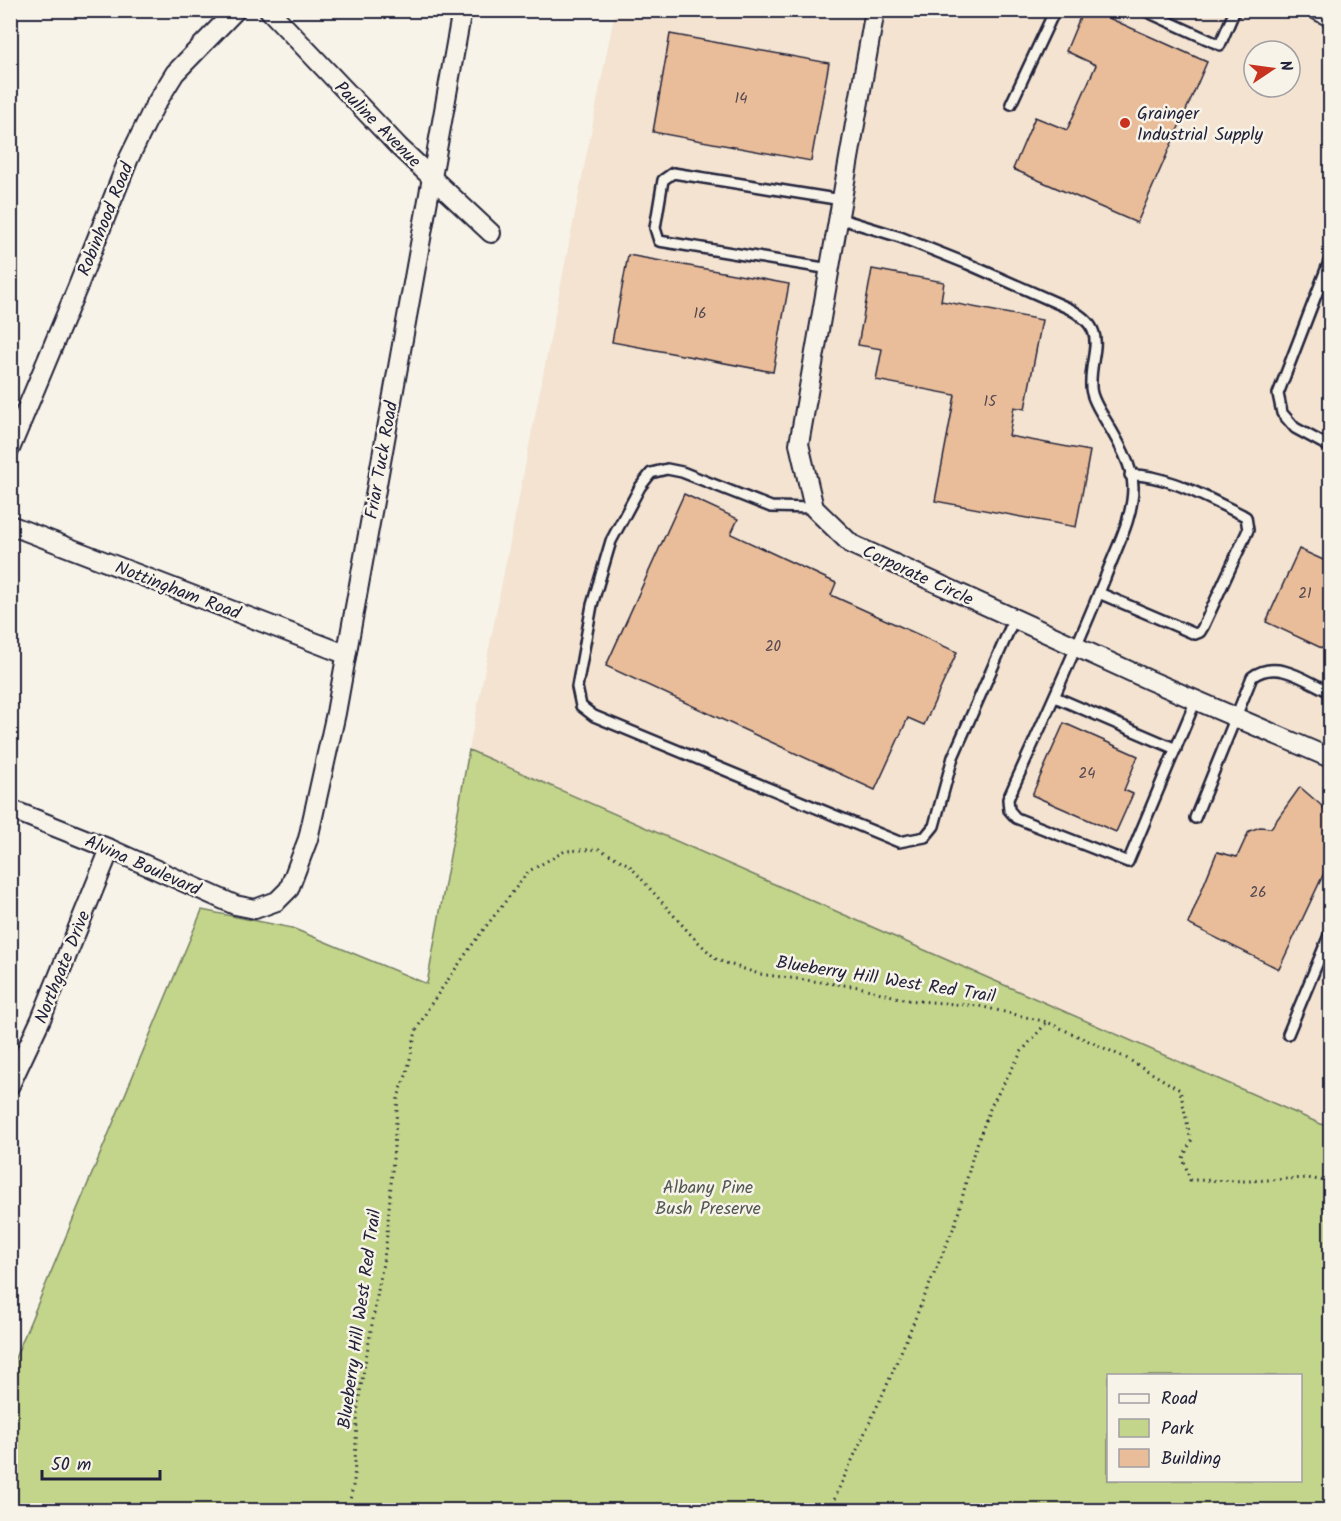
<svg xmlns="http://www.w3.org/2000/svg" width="1341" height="1521" viewBox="0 0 1341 1521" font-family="Kalam,sans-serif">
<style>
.built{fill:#f3e3d0;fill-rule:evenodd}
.green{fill:#c2d58a;stroke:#727c62;stroke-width:1.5;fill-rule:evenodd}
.building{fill:#e9bd99;stroke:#22223b;stroke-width:1.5}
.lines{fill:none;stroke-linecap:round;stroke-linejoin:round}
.service-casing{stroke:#22223b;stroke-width:14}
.minor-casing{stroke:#22223b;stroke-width:22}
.path{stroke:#22223b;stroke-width:3;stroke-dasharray:1.5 4.5;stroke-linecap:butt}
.service{stroke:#f7f3e8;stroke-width:9}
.minor{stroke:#f7f3e8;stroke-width:18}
.poi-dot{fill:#c8321e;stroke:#f7f3e8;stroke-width:2}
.labels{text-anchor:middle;stroke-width:5;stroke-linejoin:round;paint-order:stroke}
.number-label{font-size:15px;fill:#544952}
.poi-label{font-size:18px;fill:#22223b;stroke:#f7f3e8;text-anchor:start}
.street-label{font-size:18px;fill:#22223b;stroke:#f7f3e8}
.park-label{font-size:18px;fill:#525853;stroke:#f7f3e8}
</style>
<rect width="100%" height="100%" fill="#f7f3e8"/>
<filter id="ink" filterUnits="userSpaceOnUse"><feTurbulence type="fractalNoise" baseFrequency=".0167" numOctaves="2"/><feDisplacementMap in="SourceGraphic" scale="12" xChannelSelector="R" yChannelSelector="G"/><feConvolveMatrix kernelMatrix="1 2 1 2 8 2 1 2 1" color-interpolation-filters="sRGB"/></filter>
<g filter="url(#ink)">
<!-- built -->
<path class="built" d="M615,11H1330V1128L469,750ZM1254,51H1290V87H1254Z"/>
<!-- green -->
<path class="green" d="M469,750L1330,1128V1510H11V1368L202,910L292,928L427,984ZM1108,1376H1300V1480H1108Z"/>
<!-- building -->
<g class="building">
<path d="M1083,10H1091L1207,62L1137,223L1013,169L1035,117L1067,130L1096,65L1066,51Z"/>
<path d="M670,34L829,63L811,161L653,132Z"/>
<path d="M628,255L789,284L773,372L612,342Z"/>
<path d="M872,269L944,282L941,301L1042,320L1025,409L1014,407L1009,436L1090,451L1076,527L935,501L955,395L876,380L882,349L858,345Z"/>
<path d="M684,494L738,519L731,534L836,583L831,595L957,652L924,725L908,718L875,790L606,666Z"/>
<path d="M1299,549L1330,563V652L1266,622Z"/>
<path d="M1064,723L1138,756L1124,790L1133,794L1116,832L1032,795Z"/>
<path d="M1300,787L1330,813V860L1279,969L1188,924L1217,852L1237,857L1249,831L1260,827L1271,828Z"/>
</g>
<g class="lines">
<!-- service casing -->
<g class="service-casing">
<g id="service">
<path d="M1143,10L1220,45L1235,10"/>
<path d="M1011,104L1055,10"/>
<path d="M838,218L900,237L968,264L1068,308C1112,331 1089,351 1091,387C1091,396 1098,408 1103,416C1114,435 1133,464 1133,487C1133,519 1116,548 1105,578C1075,653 1041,726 1008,799L1009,810L1016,818L1128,862L1196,700"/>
<path d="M1330,259L1278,394L1282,413L1295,428L1330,447"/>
<path d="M830,269L659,241L655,228L663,180L673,173L842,200"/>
<path d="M814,508L771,507L682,472L667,469L651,473L640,487L611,541L592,605L577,687L581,706L594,716L899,842L925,837L934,826L953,757L1014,619"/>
<path d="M1099,593L1195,634L1200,632L1203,627L1248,530L1246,517L1241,514C1208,499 1167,474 1130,475"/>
<path d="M1055,697L1176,749"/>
<path d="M1195,818L1252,677C1277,658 1306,681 1330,692"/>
<path d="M1288,1034L1330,933"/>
</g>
</g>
<!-- minor casing -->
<g class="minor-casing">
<g id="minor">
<path d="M269,10L399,147L491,233"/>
<path d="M875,10L799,444L814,508L851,544L1149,680L1330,758"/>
<path d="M1317,10L1330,17"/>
<path d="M10,449L78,286L129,158L154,107L175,73L236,10"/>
<path d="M10,525L345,654"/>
<path d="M10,809L110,849L235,905L255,909L277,901L289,889L308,839L336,713L462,10"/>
<path d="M10,1085L41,1019L110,849"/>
</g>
</g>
<!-- path -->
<g class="path">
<path d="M348,1510L354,1481L358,1403L386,1246L398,1097L407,1073L416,1031L429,1007L477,938L529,871L565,851L599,849L629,865L692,936L717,960L759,974L859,987L907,1000L979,1006L1047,1022L1128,1059L1180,1090L1191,1141L1183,1158L1190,1180L1249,1181L1308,1178L1330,1182"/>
<path d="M829,1510L887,1385L956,1222L973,1155L991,1106L1022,1051L1047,1022"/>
</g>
<!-- service -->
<use href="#service" class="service"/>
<!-- minor -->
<use href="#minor" class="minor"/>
</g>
</g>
<!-- markers -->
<circle class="poi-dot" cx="1125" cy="123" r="6"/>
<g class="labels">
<!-- number labels -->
<g class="number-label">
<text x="741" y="103">14</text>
<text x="700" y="318">16</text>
<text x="990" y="406">15</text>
<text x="1305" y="598">21</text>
<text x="773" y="651">20</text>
<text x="1087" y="778">24</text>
<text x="1258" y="897">26</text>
</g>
<!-- poi labels -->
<g class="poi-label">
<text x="1137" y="119">Grainger<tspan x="1137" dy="21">Industrial Supply</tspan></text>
</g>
<!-- street labels -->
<g class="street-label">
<text transform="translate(378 124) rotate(45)" y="6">Pauline Avenue</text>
<text transform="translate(105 219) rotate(-68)" y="6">Robinhood Road</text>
<text transform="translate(381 460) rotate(-80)" y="6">Friar Tuck Road</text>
<text transform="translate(918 575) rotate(25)" y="6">Corporate Circle</text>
<text transform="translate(178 590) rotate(21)" y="6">Nottingham Road</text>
<text transform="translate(143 865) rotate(24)" y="6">Alvina Boulevard</text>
<text transform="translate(62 967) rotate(-68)" y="6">Northgate Drive</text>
<text transform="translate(886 979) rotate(9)" y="6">Blueberry Hill West Red Trail</text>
<text transform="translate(359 1319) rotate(-82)" y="6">Blueberry Hill West Red Trail</text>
</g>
<!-- park labels -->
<g class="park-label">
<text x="708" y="1193">Albany Pine<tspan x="708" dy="21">Bush Preserve</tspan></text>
</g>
</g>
<!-- margin -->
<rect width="1341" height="1521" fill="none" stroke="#f7f3e8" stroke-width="36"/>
<rect x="18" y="18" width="1305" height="1485" fill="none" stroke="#22223b" stroke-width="2" filter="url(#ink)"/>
<!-- legend -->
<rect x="1107" y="1374" width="195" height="108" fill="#f7f3e8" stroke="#a29fa3" stroke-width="1.5"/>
<rect x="1119" y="1394" width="30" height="9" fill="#f7f3e8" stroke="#a29fa3" stroke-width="1.5"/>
<text x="1161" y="1404" font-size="18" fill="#22223b">Road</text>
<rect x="1119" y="1419" width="30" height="18" fill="#c2d58a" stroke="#a29fa3" stroke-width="1.5"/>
<text x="1161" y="1434" font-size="18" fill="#22223b">Park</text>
<rect x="1119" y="1449" width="30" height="18" fill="#e9bd99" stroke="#a29fa3" stroke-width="1.5"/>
<text x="1161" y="1464" font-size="18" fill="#22223b">Building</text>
<!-- north arrow -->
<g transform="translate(1272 69) rotate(77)"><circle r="28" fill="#f7f3e8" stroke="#a29fa3" stroke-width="1.5"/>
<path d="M0-4.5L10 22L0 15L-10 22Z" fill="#c8321e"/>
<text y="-9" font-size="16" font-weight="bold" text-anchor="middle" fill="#22223b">N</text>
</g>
<!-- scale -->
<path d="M42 1470v9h118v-9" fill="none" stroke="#22223b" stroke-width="3"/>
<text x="51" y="1470" font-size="18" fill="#22223b" stroke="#f7f3e8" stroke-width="4.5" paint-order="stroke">50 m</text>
</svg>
